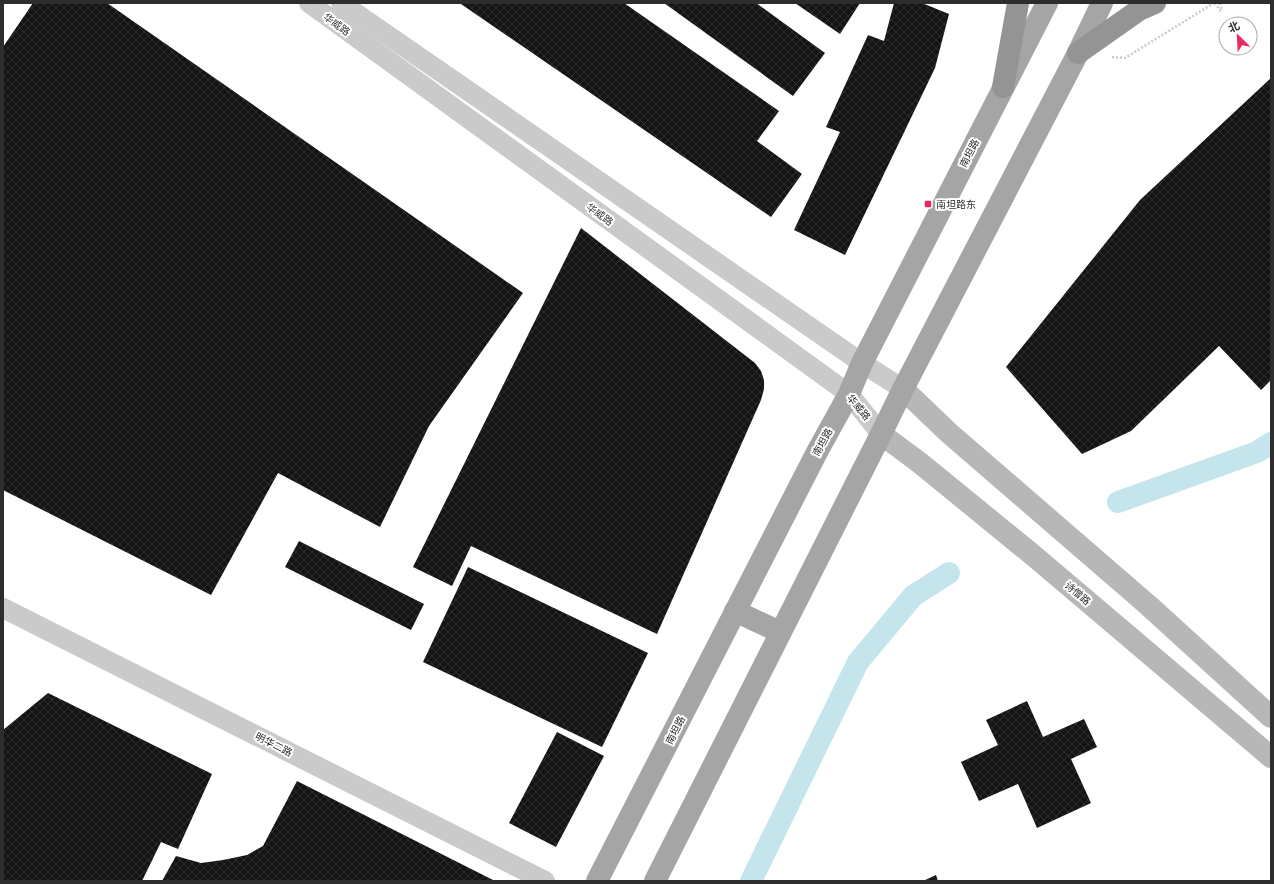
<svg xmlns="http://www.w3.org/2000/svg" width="1274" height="884" viewBox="0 0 1274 884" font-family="'Varela Round','Noto Sans SC',sans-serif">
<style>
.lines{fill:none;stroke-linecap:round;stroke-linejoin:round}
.canal{stroke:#c5e5ec;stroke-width:22}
.building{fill:url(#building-cross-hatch)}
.path{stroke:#cacaca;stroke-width:2.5;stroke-dasharray:2 2;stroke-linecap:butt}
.street{stroke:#cacaca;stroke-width:20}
.secondary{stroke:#b7b7b7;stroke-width:22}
.primary{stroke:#a5a5a5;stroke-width:22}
.highway{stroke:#949494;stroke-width:22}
.poi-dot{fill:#eb285f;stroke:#fff;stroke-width:1.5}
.labels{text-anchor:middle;stroke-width:4;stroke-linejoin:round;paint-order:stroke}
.street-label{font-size:10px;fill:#2d2d2d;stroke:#fff}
.poi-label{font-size:10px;fill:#2d2d2d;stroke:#fff;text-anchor:start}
</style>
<defs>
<pattern id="building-cross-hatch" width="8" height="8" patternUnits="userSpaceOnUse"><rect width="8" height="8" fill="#141414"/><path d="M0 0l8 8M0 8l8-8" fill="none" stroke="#2e2e2e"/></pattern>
</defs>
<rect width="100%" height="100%" fill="#fff"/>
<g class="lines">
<!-- canal -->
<g class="canal">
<path d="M1118,502L1257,452L1271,443"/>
<path d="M751,881L858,662L913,596L949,573"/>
</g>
</g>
<!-- building -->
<g class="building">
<path d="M33,3H107L523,293L429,426L380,527L278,473L211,595L3,490V47Z"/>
<path d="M462,3H624L779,111L757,141L802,174L771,217L461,4Z"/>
<path d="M664,3H756L825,53L793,96Z"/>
<path d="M795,3H860L840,34Z"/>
<path d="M894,3H922L949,14L935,68L845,255L794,230L840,132L826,127L868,35L884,41Z"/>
<path d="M1271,78V380L1261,390L1219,346L1131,431L1082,454L1006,367L1140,200Z"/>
<path d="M581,228L755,363L761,371L764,380V389L761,400L657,634L471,546L452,586L413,567Z"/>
<path d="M299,541L424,604L411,630L285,567Z"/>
<path d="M468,567L648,653L602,747L423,662Z"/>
<path d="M48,693L212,774L178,849L161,842L142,881H3V730Z"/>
<path d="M1027,701L1043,737L1084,719L1097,747L1071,759L1091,803L1037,828L1018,784L979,801L961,762L998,745L986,720Z"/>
<path d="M557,732L604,756L556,847L509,823Z"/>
<path d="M297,781L495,881H162L176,856L201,863L223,860L247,855L263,846Z"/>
<path d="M936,875L938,881H923Z"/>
</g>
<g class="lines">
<!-- path -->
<g class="path">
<path d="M1215,3L1222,13"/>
<path d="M1220,3L1222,11"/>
<path d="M1112,57L1125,58L1214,3"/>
</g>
<!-- street -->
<g class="street">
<path d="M309,3L849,394L881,434"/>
<path d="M341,3L862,363L903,389"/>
<path d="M3,608L545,881"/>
</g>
<!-- secondary -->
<g class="secondary">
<path d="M903,389L949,433L1148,605L1271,717"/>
<path d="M881,434L920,463L1034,556L1271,757"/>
</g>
<!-- primary -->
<g class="primary">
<path d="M735,611L780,632"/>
<path d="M597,881L817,452L849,394L862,363L1047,3"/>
<path d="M655,881L881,434L903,389L1078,53L1102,3"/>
</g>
<!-- highway -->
<g class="highway">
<path d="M1078,53L1139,10L1155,3"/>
<path d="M1003,87L1018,3"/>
</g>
</g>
<!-- markers -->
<rect class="poi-dot" x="924" y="200" width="8" height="8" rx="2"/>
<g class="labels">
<!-- street labels -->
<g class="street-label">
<text transform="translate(337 24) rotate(36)" y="4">华威路</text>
<text transform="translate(969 153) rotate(-63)" y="4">南坦路</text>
<text transform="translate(600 214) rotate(36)" y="4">华威路</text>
<text transform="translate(859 407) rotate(50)" y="4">华威路</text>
<text transform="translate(822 442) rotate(-62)" y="4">南坦路</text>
<text transform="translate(1078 593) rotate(40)" y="4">诗僧路</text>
<text transform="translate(675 730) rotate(-63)" y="4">南坦路</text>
<text transform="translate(274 744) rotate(27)" y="4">明华二路</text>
</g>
<!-- poi labels -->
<g class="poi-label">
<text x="936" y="208">南坦路东</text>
</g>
</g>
<!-- border -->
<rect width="1274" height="884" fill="none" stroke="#2d2d2d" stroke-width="8"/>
<!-- north arrow -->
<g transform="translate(1238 36) rotate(336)"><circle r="19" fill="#ffffff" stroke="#ababab"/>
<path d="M0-3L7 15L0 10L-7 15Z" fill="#eb285f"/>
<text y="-6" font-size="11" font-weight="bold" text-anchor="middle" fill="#2d2d2d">北</text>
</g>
</svg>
